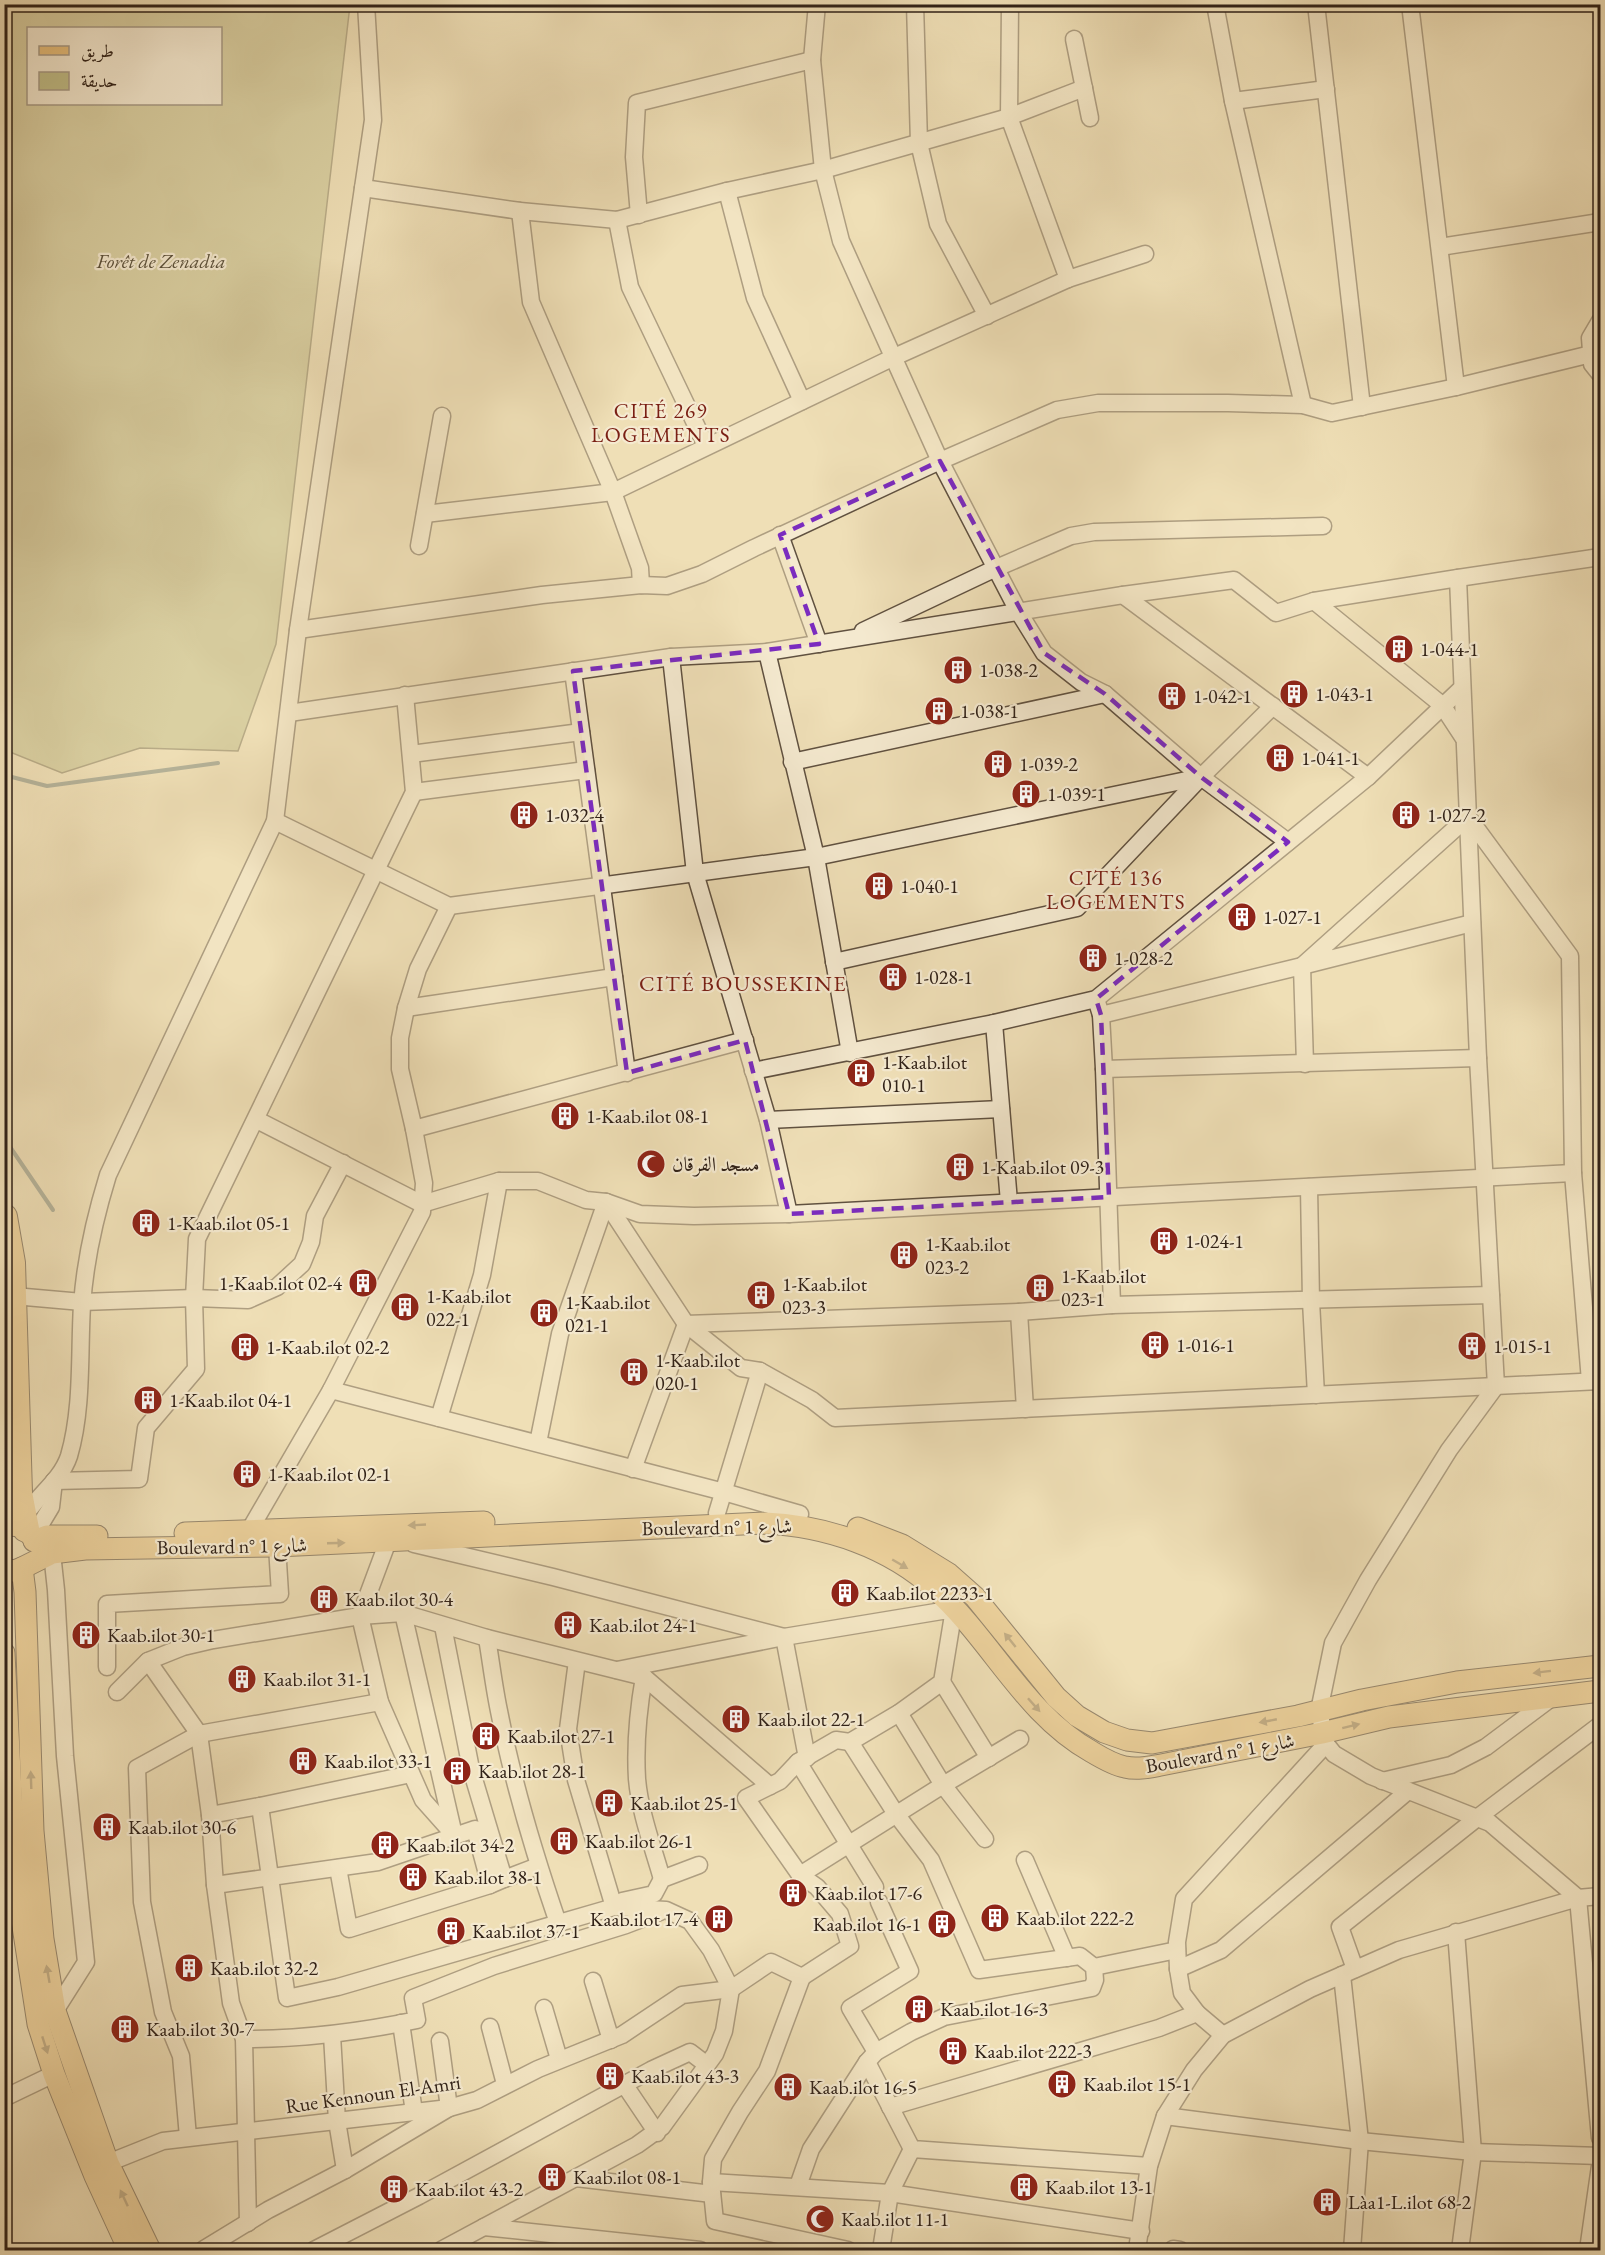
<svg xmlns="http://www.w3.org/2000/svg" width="1605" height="2255" viewBox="0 0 1605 2255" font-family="'EB Garamond',Amiri,serif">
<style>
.green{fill:#c1bf89;stroke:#797050;stroke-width:1.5;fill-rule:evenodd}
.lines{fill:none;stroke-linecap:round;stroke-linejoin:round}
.stream{stroke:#717e77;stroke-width:4}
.minor-casing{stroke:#605140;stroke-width:19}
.major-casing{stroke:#312218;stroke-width:23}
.highway-casing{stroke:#312218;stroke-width:28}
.minor{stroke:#f5ead0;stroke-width:16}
.major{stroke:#e8c07c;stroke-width:21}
.highway{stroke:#e8c07c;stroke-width:26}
.oneway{fill:#8c714a}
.marked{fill:none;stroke:#7b2cbf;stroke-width:4.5;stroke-dasharray:12 8;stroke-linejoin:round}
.labels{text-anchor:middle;stroke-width:4.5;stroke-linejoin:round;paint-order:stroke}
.park-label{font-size:20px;font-style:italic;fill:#5c513a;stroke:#f5ead0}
.poi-label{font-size:20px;fill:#312218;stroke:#f5ead0;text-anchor:start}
.street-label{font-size:20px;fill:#312218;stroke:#f5ead0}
.neighbourhood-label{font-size:21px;letter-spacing:1.5px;fill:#7a1f14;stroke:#f5ead0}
.quarter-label{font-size:22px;letter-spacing:1.5px;fill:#7a1f14;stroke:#f5ead0}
</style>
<rect width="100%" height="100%" fill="#efdfb7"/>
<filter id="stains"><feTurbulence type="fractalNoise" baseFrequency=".00333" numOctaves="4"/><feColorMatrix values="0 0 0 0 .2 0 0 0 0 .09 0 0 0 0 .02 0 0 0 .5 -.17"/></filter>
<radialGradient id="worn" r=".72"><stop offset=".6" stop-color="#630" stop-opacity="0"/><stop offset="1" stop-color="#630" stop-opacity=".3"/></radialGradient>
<!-- green -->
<path class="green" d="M4,5H350L276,644L238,751L140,748L62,773L5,750ZM28,28H220V104H28Z"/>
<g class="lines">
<!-- stream -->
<g class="stream">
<path d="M4,775L47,786L218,763"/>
<path d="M4,1138L53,1210"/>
</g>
<!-- minor casing -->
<g class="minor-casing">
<g id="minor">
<path d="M817,4L812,60L823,170L841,241L940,461L1018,611L1044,653L1081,682L1105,694L1201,777L1288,842"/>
<path d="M915,4L919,143L938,224L987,316"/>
<path d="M1010,4L1009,117L1068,279"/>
<path d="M1215,4L1233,101L1303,405"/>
<path d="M1316,4L1362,407"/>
<path d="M1410,4L1456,387"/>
<path d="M1074,39L1090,118"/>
<path d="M1233,101L1326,89"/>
<path d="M363,188L520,211L617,220L727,191L823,170L1009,117L1084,88"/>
<path d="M727,191L755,298L802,401"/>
<path d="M520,211L531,302L613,492L640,568L641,585"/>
<path d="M639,215L634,157L637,103L812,60"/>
<path d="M617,220L630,287L706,446"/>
<path d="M1440,247L1600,222"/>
<path d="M1600,321L1590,338L1592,364L1600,374"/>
<path d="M425,514L613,492L892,358L1068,279L1145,254"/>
<path d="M780,535L819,644"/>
<path d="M419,546L442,416"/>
<path d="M1458,578L1600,557"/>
<path d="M1123,595L1368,777"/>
<path d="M1314,601L1442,705L1463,737"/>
<path d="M298,630L542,595L641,585L667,586L702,574L754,548L940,461L1057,410L1098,403H1228L1303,405L1332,413L1456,387L1591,354"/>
<path d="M863,631L994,569L1071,536L1094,532L1323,526"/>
<path d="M767,652L816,857L850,1053"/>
<path d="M671,657L695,873L768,1120L789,1214"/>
<path d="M573,671L627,1073"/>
<path d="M289,713L671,657L767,652L1123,595L1234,580L1276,613L1314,601L1458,578L1478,1058L1496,1386L1449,1450L1368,1580L1333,1643L1319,1711L1326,1744L1334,1754L1371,1776L1490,1823L1578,1898L1600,2138"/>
<path d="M411,754L581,732"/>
<path d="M792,762L1105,694"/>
<path d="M414,792L586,770"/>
<path d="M275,821L449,906L816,857L1201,777L1273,706"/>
<path d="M1472,923L1302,966L1468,817L1570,956L1573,1173L1590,1381"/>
<path d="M834,962L1077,908L1201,777"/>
<path d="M1096,999L1101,1015L1104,1069L1112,1305"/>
<path d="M406,1008L614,977"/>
<path d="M1101,1015L1302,966L1305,1064"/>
<path d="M994,1023L1009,1202"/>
<path d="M1104,1069L1478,1058"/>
<path d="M753,1071L994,1023L1096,999L1368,777L1462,688"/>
<path d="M257,1120L422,1204L499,1181H538L586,1200L606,1202L640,1214L694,1216L789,1214L1573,1173"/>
<path d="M768,1120L1001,1109"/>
<path d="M414,1129L745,1040"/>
<path d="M1309,1187L1311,1301L1316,1395"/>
<path d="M606,1202L686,1324L741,1368L760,1371L812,1400L835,1418L1600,1381"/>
<path d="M14,1296L82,1302L194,1298L248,1300L277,1287L302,1264L311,1242L315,1216L343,1163"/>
<path d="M1019,1312L1025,1409"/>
<path d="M331,1390L724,1492L800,1514"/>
<path d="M439,1418L482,1275L499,1181"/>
<path d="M538,1443L560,1334L606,1202"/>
<path d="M633,1469L686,1324L1019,1312L1112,1305L1491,1295"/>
<path d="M54,1481L139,1479L146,1428L196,1369L194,1298L197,1239L414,792L405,695"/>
<path d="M717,1513L760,1371"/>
<path d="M21,1522C33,1498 60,1483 69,1456C83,1408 79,1354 82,1305C85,1261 95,1217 108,1175L275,821L298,630L373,120L366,4"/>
<path d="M249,1531L331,1390L422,1212L424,1183L414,1129L400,1069V1038L406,1008L418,969L449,906"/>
<path d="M33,1537L51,1507L54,1481"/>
<path d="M388,1541L360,1616L380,1702L423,1800L455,1836"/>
<path d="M414,1544L553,1577L784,1637L807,1758"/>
<path d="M52,1553L56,1590L65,1756L86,1962L55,2011"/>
<path d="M403,1613L454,1835"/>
<path d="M487,1638C491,1662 494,1687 499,1711C513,1783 534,1853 558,1923"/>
<path d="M148,1661L199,1734L210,1815L215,1885L231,2003L244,2039L248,2223"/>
<path d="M577,1661L568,1729L576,1780L614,1907"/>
<path d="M107,1667V1604L280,1594L277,1546"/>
<path d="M644,1677C638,1711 635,1745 637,1779C640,1813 653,1847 662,1879"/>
<path d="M942,1682L989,1758"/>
<path d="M117,1692L148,1661L183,1647L213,1640L360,1616L403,1613L487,1638L644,1677L770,1786"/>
<path d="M899,1713L943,1785L985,1839"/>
<path d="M798,1762L875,1887"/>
<path d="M1382,1781L1451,1765L1486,1747L1554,1696"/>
<path d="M260,1806L287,1998L338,1987L614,1907L666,1910L690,1921L711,1950L731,1989L724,2031L715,2054L662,2127L637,2145L441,2250"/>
<path d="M210,1815L260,1806L411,1774"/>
<path d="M1025,1860L1067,1958"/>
<path d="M338,1868L349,1929L490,1885"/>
<path d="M800,1875L943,1785L1020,1739"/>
<path d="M504,1879L538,1866"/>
<path d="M215,1885L378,1862L475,1829L490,1885L504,1879L471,1769L443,1626"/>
<path d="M622,1901L654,1894L662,1879L699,1865"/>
<path d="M1456,1932L1473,2152L1460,2250"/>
<path d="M1094,1967L1177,1950"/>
<path d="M1178,1969L1221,1950L1408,1791"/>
<path d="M1355,1969L1340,1927L1477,1818L1600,1725"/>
<path d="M1342,1975L1360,2141L1352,2250"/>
<path d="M802,1977L767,2071L740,2112L713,2159L711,2182L715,2221L848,2250"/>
<path d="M593,1981L611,2040"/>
<path d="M544,2008L559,2059"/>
<path d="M1197,2013L1182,1993L1178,1969L1177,1942L1184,1899L1326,1744"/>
<path d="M401,2023L414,2112"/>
<path d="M490,2027L505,2084"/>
<path d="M332,2035L337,2121L345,2170"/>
<path d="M244,2039C302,2039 359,2032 417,2020L413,1998L494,1966L626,1925L660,1912"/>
<path d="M876,2052L850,2008L910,1971L879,1902"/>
<path d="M867,2062L912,2149L1149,2166"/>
<path d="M624,2084L657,2133"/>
<path d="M4,2098L54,2074"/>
<path d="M890,2107L1159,2028L1197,2013L1223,2035"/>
<path d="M1165,2116L1360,2141L1473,2152L1600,2156"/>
<path d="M188,2137L181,2056L163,2012L142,1902L137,1768L199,1734L380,1702"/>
<path d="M108,2163L163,2141L449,2108L477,2100L538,2069L622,2035L682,1995L731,1989L771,1962L802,1977L850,1946L840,1914L817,1887L800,1875L746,1798L780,1781L798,1762L836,1740L850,1742L899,1713L942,1682L954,1609L784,1637L617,1670"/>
<path d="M576,2178L712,2194"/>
<path d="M711,2182L890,2193L1141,2231"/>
<path d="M798,2186L811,2149L867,2062L876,2052L911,2032L944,2017L1092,1988L1095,1980L1094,1967L1080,1956L979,1970L931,1860L896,1814L850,1742"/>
<path d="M484,2227L700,2250"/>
<path d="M1173,2249L1180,2250"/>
<path d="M205,2250L204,2249L268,2210L345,2170L449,2108L440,2041"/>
<path d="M314,2250L419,2196L651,2070L690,2052L707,2065"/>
<path d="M881,2250L890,2193L912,2149"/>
<path d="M1137,2250L1149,2166L1165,2116L1194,2070L1223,2035L1310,1989L1399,1950L1578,1898L1600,1896"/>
<path d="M1588,2250L1600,2166"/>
</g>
</g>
<!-- major casing -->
<g class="major-casing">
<g id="major">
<path d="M4,1526C18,1523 28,1528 34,1540"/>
<path d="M858,1528L902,1545L949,1574L975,1597L1056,1697L1077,1716L1104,1732L1127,1740L1152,1743L1298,1716L1362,1700L1457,1682L1600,1666"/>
<path d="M185,1533L484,1522"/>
<path d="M34,1541L47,1536H97"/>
<path d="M22,1568L25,1592L33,1831L43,1939L55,2011L108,2163L150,2250"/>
<path d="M4,1569L14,1571L22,1568L52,1553L85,1549L277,1546L765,1523C827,1526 889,1547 935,1589C992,1640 1024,1714 1092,1752C1102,1758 1114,1765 1125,1767C1137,1770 1150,1767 1161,1765L1322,1733L1389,1717L1600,1691"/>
<path d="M4,1653L13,1831L22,1920L38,2024L54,2074L95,2176L129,2250"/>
</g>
</g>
<!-- highway casing -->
<g class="highway-casing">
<path id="highway" d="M4,1217L12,1263L19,1493L26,1529"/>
</g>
<!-- minor -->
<use href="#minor" class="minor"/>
<!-- major -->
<use href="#major" class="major"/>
<!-- highway -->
<use href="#highway" class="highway"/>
</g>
<!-- one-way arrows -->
<defs><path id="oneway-solid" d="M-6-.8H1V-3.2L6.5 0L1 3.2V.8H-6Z" transform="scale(1.5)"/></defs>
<g class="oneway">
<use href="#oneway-solid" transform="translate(417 1525) rotate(177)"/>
<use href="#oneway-solid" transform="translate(336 1543) rotate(-2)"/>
<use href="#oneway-solid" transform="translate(900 1564) rotate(30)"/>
<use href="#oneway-solid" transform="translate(1010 1640) rotate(-129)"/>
<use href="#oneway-solid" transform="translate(1542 1672) rotate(173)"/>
<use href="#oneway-solid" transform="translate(1034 1705) rotate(48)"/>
<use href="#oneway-solid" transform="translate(1268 1721) rotate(169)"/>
<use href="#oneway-solid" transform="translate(1351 1726) rotate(-14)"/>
<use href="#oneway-solid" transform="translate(31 1780) rotate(-92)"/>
<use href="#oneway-solid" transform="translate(48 1974) rotate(-100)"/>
<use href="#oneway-solid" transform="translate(45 2045) rotate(72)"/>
<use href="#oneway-solid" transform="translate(124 2198) rotate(-115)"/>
</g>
<!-- marked area -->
<path d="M0 0H1605V2255H0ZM940,461L1044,653L1105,694L1201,777L1288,842L1096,999L1101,1015L1109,1197L789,1214L745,1040L627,1073L573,671L819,644L780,535Z" fill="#efdfb7" fill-opacity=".55" fill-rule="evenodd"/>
<path class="marked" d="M940,461L1044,653L1105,694L1201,777L1288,842L1096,999L1101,1015L1109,1197L789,1214L745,1040L627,1073L573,671L819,644L780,535Z"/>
<!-- icons -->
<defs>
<g id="building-disc" transform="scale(1.5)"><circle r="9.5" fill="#8f2418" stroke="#f5ead0"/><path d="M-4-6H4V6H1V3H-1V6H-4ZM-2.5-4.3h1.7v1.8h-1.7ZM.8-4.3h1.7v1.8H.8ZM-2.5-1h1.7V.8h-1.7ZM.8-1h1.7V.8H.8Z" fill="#fff"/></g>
<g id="mosque-disc" transform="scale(1.5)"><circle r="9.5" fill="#8f2418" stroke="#f5ead0"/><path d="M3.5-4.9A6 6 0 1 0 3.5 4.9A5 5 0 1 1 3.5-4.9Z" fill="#fff"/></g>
</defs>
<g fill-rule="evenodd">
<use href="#building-disc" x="1399" y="649"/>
<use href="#building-disc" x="958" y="670"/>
<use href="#building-disc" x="1294" y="694"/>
<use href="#building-disc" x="1172" y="696"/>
<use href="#building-disc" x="939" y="711"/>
<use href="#building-disc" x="1280" y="758"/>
<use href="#building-disc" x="998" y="764"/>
<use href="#building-disc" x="1026" y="794"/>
<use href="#building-disc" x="524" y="815"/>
<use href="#building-disc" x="1406" y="815"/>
<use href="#building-disc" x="879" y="886"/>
<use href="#building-disc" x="1242" y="917"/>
<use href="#building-disc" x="1093" y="958"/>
<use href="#building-disc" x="893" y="977"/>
<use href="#building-disc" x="861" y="1073"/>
<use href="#building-disc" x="565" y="1116"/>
<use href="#mosque-disc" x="651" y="1164"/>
<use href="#building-disc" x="960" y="1167"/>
<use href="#building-disc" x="146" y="1223"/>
<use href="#building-disc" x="1164" y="1241"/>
<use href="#building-disc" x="904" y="1255"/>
<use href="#building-disc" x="363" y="1283"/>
<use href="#building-disc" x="1040" y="1288"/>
<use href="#building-disc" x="761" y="1295"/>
<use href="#building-disc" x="405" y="1307"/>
<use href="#building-disc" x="544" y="1313"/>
<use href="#building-disc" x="1155" y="1345"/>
<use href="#building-disc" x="1472" y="1346"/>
<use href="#building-disc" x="245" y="1347"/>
<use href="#building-disc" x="634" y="1372"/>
<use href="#building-disc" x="148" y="1400"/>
<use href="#building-disc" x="247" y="1474"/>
<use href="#building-disc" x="845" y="1593"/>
<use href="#building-disc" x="324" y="1599"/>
<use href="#building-disc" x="568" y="1625"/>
<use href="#building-disc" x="86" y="1635"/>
<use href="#building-disc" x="242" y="1679"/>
<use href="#building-disc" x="736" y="1719"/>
<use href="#building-disc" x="486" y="1736"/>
<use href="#building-disc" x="303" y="1761"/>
<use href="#building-disc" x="457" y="1771"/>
<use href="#building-disc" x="609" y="1803"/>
<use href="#building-disc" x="107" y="1827"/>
<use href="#building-disc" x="564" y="1841"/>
<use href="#building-disc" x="385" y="1845"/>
<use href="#building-disc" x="413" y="1877"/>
<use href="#building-disc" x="793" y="1893"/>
<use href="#building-disc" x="995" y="1918"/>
<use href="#building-disc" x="719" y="1919"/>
<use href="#building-disc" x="942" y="1924"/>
<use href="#building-disc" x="451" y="1931"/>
<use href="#building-disc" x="189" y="1968"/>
<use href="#building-disc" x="919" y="2009"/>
<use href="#building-disc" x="125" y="2029"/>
<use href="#building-disc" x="953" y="2051"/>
<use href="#building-disc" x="610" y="2076"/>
<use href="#building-disc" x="1062" y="2084"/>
<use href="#building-disc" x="788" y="2087"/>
<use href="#building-disc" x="552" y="2177"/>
<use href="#building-disc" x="1024" y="2187"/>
<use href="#building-disc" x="394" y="2189"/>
<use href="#building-disc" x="1327" y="2202"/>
<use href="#mosque-disc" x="820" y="2219"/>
</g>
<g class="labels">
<!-- park labels -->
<g class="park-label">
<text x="161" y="268">Forêt de Zenadia</text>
</g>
<!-- poi labels -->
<g class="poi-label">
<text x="1420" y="656">1-044-1</text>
<text x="979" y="677">1-038-2</text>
<text x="1315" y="701">1-043-1</text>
<text x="1193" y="703">1-042-1</text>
<text x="960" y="718">1-038-1</text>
<text x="1301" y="765">1-041-1</text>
<text x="1019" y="771">1-039-2</text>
<text x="1047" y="801">1-039-1</text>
<text x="545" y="822">1-032-4</text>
<text x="1427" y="822">1-027-2</text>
<text x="900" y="893">1-040-1</text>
<text x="1263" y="924">1-027-1</text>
<text x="1114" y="965">1-028-2</text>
<text x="914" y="984">1-028-1</text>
<text x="882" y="1069">1-Kaab.ilot<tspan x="882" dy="23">010-1</tspan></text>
<text x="586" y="1123">1-Kaab.ilot 08-1</text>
<text x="672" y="1171">مسجد الفرقان</text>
<text x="981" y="1174">1-Kaab.ilot 09-3</text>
<text x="167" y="1230">1-Kaab.ilot 05-1</text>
<text x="1185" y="1248">1-024-1</text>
<text x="925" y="1251">1-Kaab.ilot<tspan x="925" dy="23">023-2</tspan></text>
<text x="1061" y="1283">1-Kaab.ilot<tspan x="1061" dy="23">023-1</tspan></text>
<text x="342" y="1290" text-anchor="end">1-Kaab.ilot 02-4</text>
<text x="782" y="1291">1-Kaab.ilot<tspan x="782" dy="23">023-3</tspan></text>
<text x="426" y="1303">1-Kaab.ilot<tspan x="426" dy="23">022-1</tspan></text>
<text x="565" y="1309">1-Kaab.ilot<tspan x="565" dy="23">021-1</tspan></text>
<text x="1176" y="1352">1-016-1</text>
<text x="1493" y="1353">1-015-1</text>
<text x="266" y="1354">1-Kaab.ilot 02-2</text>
<text x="655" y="1367">1-Kaab.ilot<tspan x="655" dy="23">020-1</tspan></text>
<text x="169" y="1407">1-Kaab.ilot 04-1</text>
<text x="268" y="1481">1-Kaab.ilot 02-1</text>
<text x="866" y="1600">Kaab.ilot 2233-1</text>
<text x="345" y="1606">Kaab.ilot 30-4</text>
<text x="589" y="1632">Kaab.ilot 24-1</text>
<text x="107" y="1642">Kaab.ilot 30-1</text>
<text x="263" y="1686">Kaab.ilot 31-1</text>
<text x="757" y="1726">Kaab.ilot 22-1</text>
<text x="507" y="1743">Kaab.ilot 27-1</text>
<text x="324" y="1768">Kaab.ilot 33-1</text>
<text x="478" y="1778">Kaab.ilot 28-1</text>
<text x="630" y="1810">Kaab.ilot 25-1</text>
<text x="128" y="1834">Kaab.ilot 30-6</text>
<text x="585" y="1848">Kaab.ilot 26-1</text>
<text x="406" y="1852">Kaab.ilot 34-2</text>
<text x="434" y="1884">Kaab.ilot 38-1</text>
<text x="814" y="1900">Kaab.ilot 17-6</text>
<text x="1016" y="1925">Kaab.ilot 222-2</text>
<text x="698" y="1926" text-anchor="end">Kaab.ilot 17-4</text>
<text x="921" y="1931" text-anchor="end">Kaab.ilot 16-1</text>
<text x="472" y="1938">Kaab.ilot 37-1</text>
<text x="210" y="1975">Kaab.ilot 32-2</text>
<text x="940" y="2016">Kaab.ilot 16-3</text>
<text x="146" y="2036">Kaab.ilot 30-7</text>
<text x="974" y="2058">Kaab.ilot 222-3</text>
<text x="631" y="2083">Kaab.ilot 43-3</text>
<text x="1083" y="2091">Kaab.ilot 15-1</text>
<text x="809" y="2094">Kaab.ilot 16-5</text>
<text x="573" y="2184">Kaab.ilot 08-1</text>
<text x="1045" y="2194">Kaab.ilot 13-1</text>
<text x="415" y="2196">Kaab.ilot 43-2</text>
<text x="1348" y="2209">Làa1-L.ilot 68-2</text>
<text x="841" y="2226">Kaab.ilot 11-1</text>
</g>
<!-- street labels -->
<g class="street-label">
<text transform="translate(717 1527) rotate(-1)" y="7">Boulevard n° شارع 1</text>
<text transform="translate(232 1546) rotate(-1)" y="7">Boulevard n° شارع 1</text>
<text transform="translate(1220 1753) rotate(-10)" y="7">Boulevard n° شارع 1</text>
<text transform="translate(373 2094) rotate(-8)" y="7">Rue Kennoun El-Amri</text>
</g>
<!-- neighbourhood labels -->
<g class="neighbourhood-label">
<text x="661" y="418">CITÉ 269<tspan x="661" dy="24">LOGEMENTS</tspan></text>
<text x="1116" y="885">CITÉ 136<tspan x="1116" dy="24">LOGEMENTS</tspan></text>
</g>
<!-- quarter labels -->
<g class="quarter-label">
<text x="743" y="991">CITÉ BOUSSEKINE</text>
</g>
</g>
<!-- margin -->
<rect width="1605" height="2255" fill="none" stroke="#efdfb7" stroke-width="24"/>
<rect x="6" y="6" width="1593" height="2243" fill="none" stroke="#312218" stroke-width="3"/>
<rect x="12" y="12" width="1581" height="2231" fill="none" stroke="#312218" stroke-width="1.5"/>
<!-- legend -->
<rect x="27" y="27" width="195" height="78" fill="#f5ead0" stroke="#a79a86" stroke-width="1.5"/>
<rect x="39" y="46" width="30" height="9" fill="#e8c07c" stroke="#a79a86" stroke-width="1.5"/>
<text x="81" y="57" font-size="18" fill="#312218">طريق</text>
<rect x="39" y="72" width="30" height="18" fill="#c1bf89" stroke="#a79a86" stroke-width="1.5"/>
<text x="81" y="87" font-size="18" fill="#312218">حديقة</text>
<rect width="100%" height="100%" filter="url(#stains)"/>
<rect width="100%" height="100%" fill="url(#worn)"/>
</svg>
